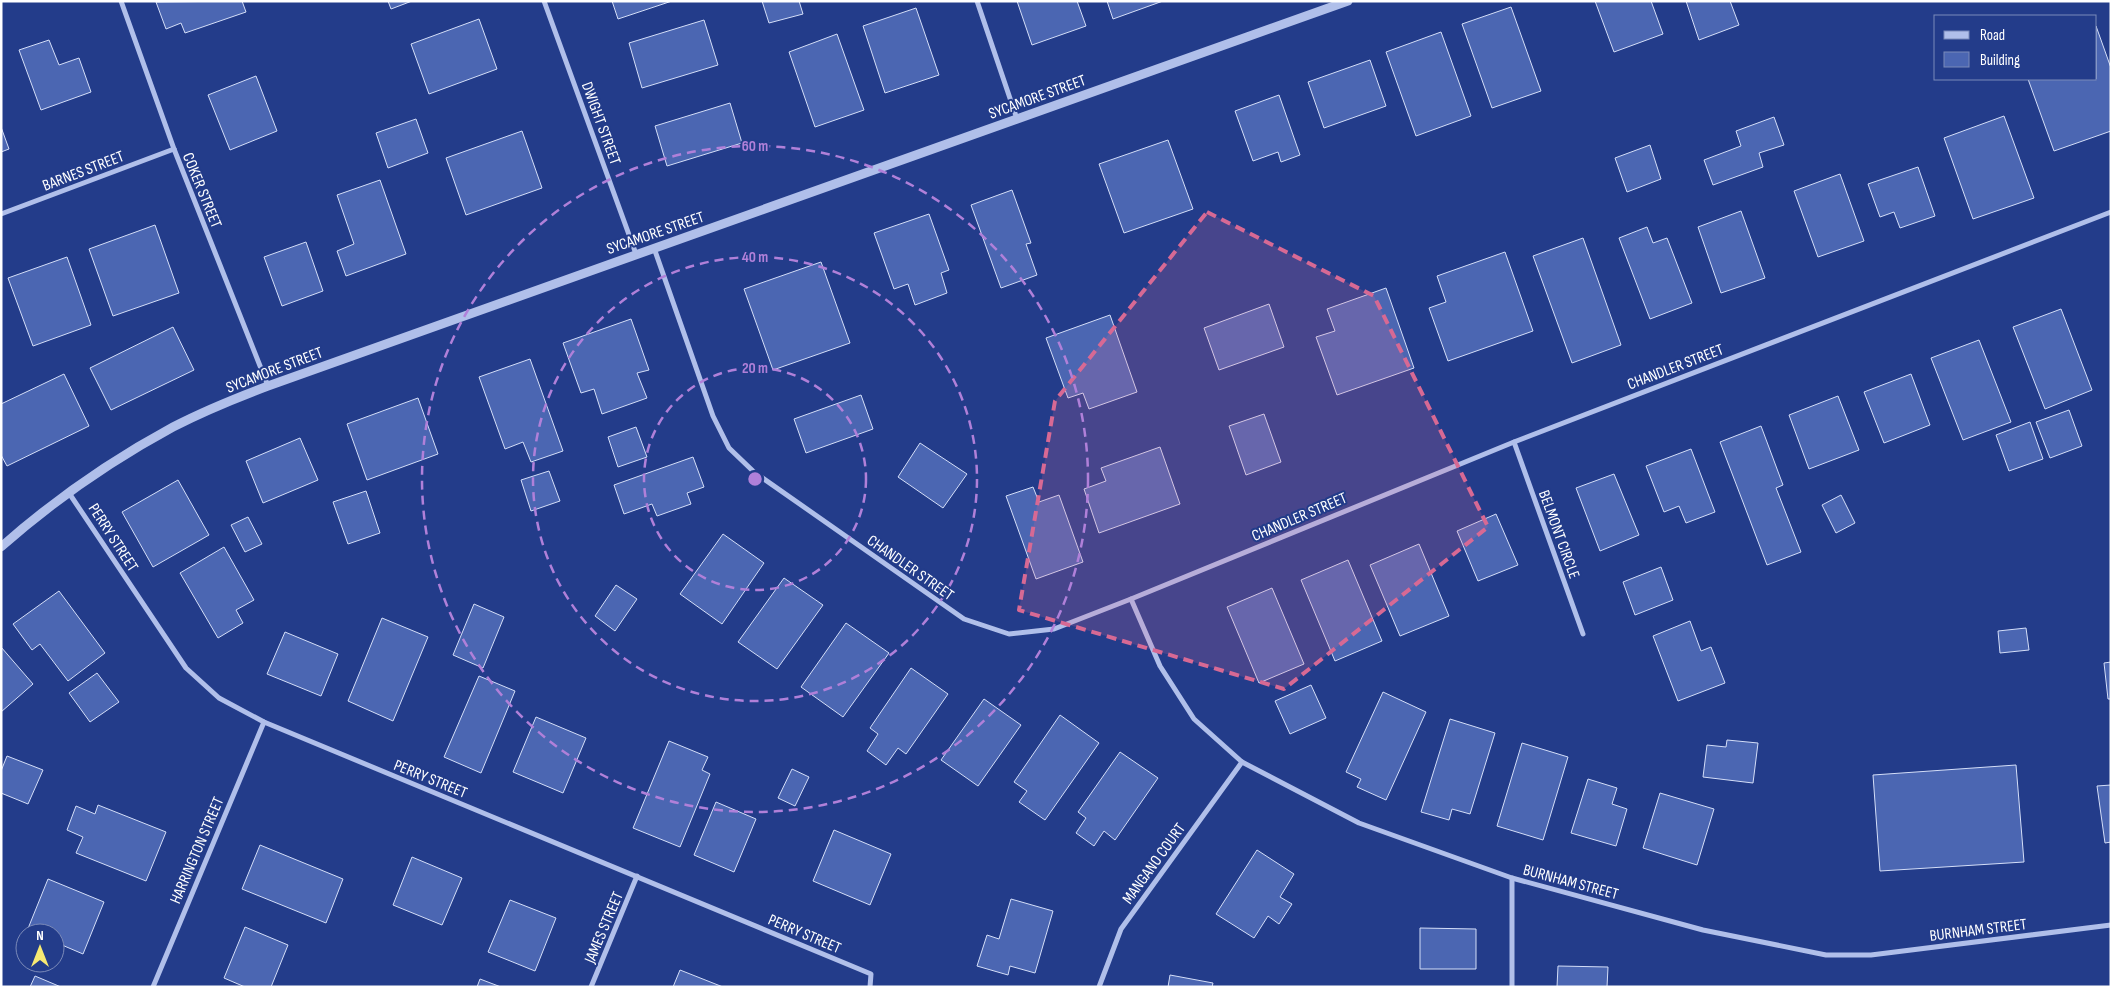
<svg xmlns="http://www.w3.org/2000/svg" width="2112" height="988" viewBox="0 0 2112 988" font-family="'Sofia Sans Condensed',sans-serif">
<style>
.building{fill:#4b66b2;stroke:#d4def8}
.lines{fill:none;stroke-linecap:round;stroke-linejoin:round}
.minor{stroke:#b0bfea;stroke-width:5}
.tertiary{stroke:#b0bfea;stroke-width:9}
.marked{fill:#d76994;fill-opacity:0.2;stroke:#d76994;stroke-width:4;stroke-dasharray:10 6;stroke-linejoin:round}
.ring{fill:none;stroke:#b080d9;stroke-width:2.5;stroke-dasharray:9 6}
.labels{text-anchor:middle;stroke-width:4;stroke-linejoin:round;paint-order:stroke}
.street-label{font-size:16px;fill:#fff;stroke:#233c8a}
.centre{fill:#b080d9;stroke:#233c8a;stroke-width:2.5}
.ring-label{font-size:15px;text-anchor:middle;font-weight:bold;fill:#b080d9;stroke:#233c8a;stroke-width:4;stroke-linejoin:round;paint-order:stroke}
</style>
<rect width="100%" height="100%" fill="#233c8a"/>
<!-- building -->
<g class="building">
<path d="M242,1L246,12L185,33L181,23L166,29L156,2Z"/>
<path d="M388,1H412L391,9Z"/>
<path d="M612,1H672L618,19Z"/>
<path d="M762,1H799L803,14L769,23Z"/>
<path d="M1017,1H1077L1086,26L1032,45Z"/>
<path d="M1107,1H1163L1113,19Z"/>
<path d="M1595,1H1651L1663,34L1614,52Z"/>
<path d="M1686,1H1730L1739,25L1699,40Z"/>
<path d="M1511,7L1541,91L1492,108L1462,24Z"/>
<path d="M916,8L939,75L885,93L863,26Z"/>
<path d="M479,19L497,69L429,94L411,44Z"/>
<path d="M704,20L718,65L642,88L629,43Z"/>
<path d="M2096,26L2111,68V131L2054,151L2028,79H2096Z"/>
<path d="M1441,32L1471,116L1416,136L1386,52Z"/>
<path d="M837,34L864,110L815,127L789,52Z"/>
<path d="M49,40L59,65L79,58L91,92L41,110L19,50Z"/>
<path d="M1370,60L1386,106L1324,128L1308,82Z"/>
<path d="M256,76L277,131L230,150L208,95Z"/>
<path d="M1279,95L1300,155L1281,162L1278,152L1253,161L1235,111Z"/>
<path d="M730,103L742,143L667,166L655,126Z"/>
<path d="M2004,116L2034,198L1973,219L1944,138Z"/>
<path d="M1774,117L1784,145L1759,153L1763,167L1713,185L1704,160L1741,146L1736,131Z"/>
<path d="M416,119L428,153L388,168L376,133Z"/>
<path d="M1,127L9,149L1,152Z"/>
<path d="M522,131L542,188L466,215L446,158Z"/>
<path d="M1168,140L1193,209L1124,233L1099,164Z"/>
<path d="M1650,145L1661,179L1627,192L1615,158Z"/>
<path d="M1918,167L1935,216L1900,228L1894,212L1880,217L1868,184Z"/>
<path d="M1840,174L1864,241L1818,257L1794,191Z"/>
<path d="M380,180L406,254L346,276L337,251L354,244L337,195Z"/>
<path d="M1012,190L1031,243L1026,244L1037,275L1001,288L971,205Z"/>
<path d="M1741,211L1765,278L1721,293L1698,227Z"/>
<path d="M929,214L949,270L941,273L947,293L915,305L908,284L894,289L874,233Z"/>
<path d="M155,225L179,293L113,316L89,249Z"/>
<path d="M1647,227L1653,243L1667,238L1692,303L1650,319L1619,238Z"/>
<path d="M1583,238L1621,345L1572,363L1533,256Z"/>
<path d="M306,242L323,291L282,306L264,257Z"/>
<path d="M1505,252L1533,331L1448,361L1429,308L1446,302L1437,276Z"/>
<path d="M67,257L91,325L33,346L8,278Z"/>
<path d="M821,262L850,343L773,370L744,289Z"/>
<path d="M1386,288L1414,368L1337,395L1316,337L1335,331L1327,309Z"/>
<path d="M1269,304L1284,347L1219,370L1204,328Z"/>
<path d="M2061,309L2092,390L2045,409L2013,327Z"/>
<path d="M1110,315L1137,392L1089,409L1083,393L1068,398L1046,338Z"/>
<path d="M631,319L649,370L637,373L647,398L602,414L594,389L581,393L563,343Z"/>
<path d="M173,327L194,370L111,410L90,368Z"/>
<path d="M1979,340L2011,422L1963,440L1931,358Z"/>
<path d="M530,359L563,451L531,462L523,442L505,449L479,377Z"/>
<path d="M64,374L89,426L7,466L1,455V404Z"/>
<path d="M1911,374L1930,425L1884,443L1864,392Z"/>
<path d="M861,395L873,429L806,453L794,419Z"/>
<path d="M1838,396L1859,450L1809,469L1789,415Z"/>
<path d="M418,398L438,454L367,480L347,424Z"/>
<path d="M2069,410L2082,446L2050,458L2036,422Z"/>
<path d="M1264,414L1281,462L1246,475L1229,426Z"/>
<path d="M2030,422L2043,459L2009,471L1996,435Z"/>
<path d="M1761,426L1783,485L1776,488L1801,552L1767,565L1720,442Z"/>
<path d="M636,427L647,457L618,467L608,437Z"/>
<path d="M300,438L318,480L263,503L246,461Z"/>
<path d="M920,443L967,474L943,508L898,477Z"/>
<path d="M1160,447L1180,504L1099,533L1084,489L1106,481L1101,468Z"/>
<path d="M1691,449L1715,512L1686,523L1679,506L1664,512L1646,466Z"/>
<path d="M693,457L704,487L687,493L691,504L657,516L652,504L624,514L614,485Z"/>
<path d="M549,471L560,501L531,511L521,480Z"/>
<path d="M1614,474L1639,535L1600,551L1576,488Z"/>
<path d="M178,480L209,535L153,567L122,512Z"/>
<path d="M1033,487L1039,502L1059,495L1083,562L1036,579L1006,496Z"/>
<path d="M366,491L380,533L348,544L333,502Z"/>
<path d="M1841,495L1855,523L1836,533L1822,505Z"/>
<path d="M1496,514L1518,565L1478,581L1457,531Z"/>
<path d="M248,517L262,544L245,552L231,525Z"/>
<path d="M723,534L764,563L722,624L680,594Z"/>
<path d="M1419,544L1449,616L1400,636L1370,565Z"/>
<path d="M224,547L254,600L236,610L243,623L218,638L180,573Z"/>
<path d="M1348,560L1382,641L1335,661L1301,580Z"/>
<path d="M1661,567L1673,600L1635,615L1623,582Z"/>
<path d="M784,578L823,605L777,669L738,642Z"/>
<path d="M616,585L637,599L615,631L595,616Z"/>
<path d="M1272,588L1304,664L1259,683L1227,607Z"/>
<path d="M59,591L105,653L68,681L40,644L32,650L13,624Z"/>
<path d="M474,604L504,617L483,668L453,655Z"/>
<path d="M382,618L428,637L393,721L348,701Z"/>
<path d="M1690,621L1701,651L1711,647L1725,683L1678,701L1653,636Z"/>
<path d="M846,623L889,653L843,717L801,687Z"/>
<path d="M2026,628L2029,650L2000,653L1998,631Z"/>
<path d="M285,632L338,654L321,696L267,674Z"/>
<path d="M1,647L33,684L1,712Z"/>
<path d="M2111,662V699H2108L2104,663Z"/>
<path d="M911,668L948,694L906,754L898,748L886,765L867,751L878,734L870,728Z"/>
<path d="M97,673L119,702L90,722L69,693Z"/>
<path d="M479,676L515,691L481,773L444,757Z"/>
<path d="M1311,685L1326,718L1290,734L1275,701Z"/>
<path d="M1383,692L1426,712L1386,800L1357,787L1361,779L1346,772Z"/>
<path d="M984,699L1021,725L978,786L941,760Z"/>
<path d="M1060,715L1099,743L1045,820L1019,802L1027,791L1014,782Z"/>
<path d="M536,717L586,738L563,793L513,772Z"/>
<path d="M1450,719L1495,733L1470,814L1452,809L1449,820L1421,812Z"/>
<path d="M1727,740L1758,743L1753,783L1703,777L1707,745L1726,747Z"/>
<path d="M669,741L708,757L702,770L710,774L680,847L633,828Z"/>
<path d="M1522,743L1568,757L1543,840L1497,826Z"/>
<path d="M1120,752L1158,778L1115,840L1104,831L1094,846L1076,833L1086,818L1078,812Z"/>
<path d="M7,756L43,770L28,804L1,793V771Z"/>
<path d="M2016,765L2024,862L1880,871L1873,775Z"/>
<path d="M792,769L809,777L795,806L778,798Z"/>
<path d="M1588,779L1617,788L1612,804L1627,809L1616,846L1571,833Z"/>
<path d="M2111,785V842L2105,843L2097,786Z"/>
<path d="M1660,793L1714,809L1697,865L1643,848Z"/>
<path d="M716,802L756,819L734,872L694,855Z"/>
<path d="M98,805L166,832L146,881L76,853L83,837L67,830L76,806L95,814Z"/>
<path d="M834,830L891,854L870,905L813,881Z"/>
<path d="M260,845L343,879L326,923L242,889Z"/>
<path d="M1257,850L1294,874L1280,897L1292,904L1279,924L1268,916L1254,938L1216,914Z"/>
<path d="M412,857L462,878L442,925L393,905Z"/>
<path d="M48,879L104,902L83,954L55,942V933H32L27,931Z"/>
<path d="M1011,899L1053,911L1035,973L1010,966L1008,975L977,966L987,935L999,939Z"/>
<path d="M510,900L556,918L535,971L488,952Z"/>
<path d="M245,927L288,945L271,987H245L224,978Z"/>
<path d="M1420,928L1476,929V969H1420Z"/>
<path d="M1558,966L1608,967L1607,987H1557Z"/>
<path d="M680,970L723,987H673Z"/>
<path d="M1170,975L1213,983L1212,987H1168Z"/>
<path d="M35,976L61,987H30Z"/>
<path d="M480,979L501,987H477Z"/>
</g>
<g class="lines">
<!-- minor -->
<g class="minor">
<path d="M121,1L174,149L268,386"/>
<path d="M544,1L636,254"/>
<path d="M977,1L1017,119"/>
<path d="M1,214L174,149"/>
<path d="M654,248L713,416L729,448L754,472L964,619L1009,634L1054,629L1131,599L1514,442L2111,212"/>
<path d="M1514,442L1583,634"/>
<path d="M69,493L186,668L219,698L264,722L859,969L871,974L870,987"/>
<path d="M1131,599L1160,666L1194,719L1242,762L1359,823L1512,878L1703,930L1826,955H1871L2111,925"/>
<path d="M153,987L264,722"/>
<path d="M591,987L637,876"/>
<path d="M1099,987L1121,929L1242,762"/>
<path d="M1512,987V878"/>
</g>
<!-- tertiary -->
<path class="tertiary" d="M1,547C53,501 112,460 173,427C204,411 236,398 268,386L1348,1"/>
</g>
<!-- marked area -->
<path class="marked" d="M1207,212L1374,296L1488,527L1284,689L1019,610L1055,401Z"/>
<!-- distance rings -->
<g class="ring">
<circle cx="755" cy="479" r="111"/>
<circle cx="755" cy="479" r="222"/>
<circle cx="755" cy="479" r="333"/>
</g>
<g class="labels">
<!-- street labels -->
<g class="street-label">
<text transform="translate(1037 96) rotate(-20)" y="6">SYCAMORE STREET</text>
<text transform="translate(602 123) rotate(70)" y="6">DWIGHT STREET</text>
<text transform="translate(83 170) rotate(-21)" y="6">BARNES STREET</text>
<text transform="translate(203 190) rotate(68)" y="6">COKER STREET</text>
<text transform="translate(655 232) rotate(-19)" y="6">SYCAMORE STREET</text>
<text transform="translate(1675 366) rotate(-21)" y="6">CHANDLER STREET</text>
<text transform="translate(274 369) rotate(-21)" y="6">SYCAMORE STREET</text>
<text transform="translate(1299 516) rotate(-23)" y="6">CHANDLER STREET</text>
<text transform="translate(1560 534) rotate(70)" y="6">BELMONT CIRCLE</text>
<text transform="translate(114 537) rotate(57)" y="6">PERRY STREET</text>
<text transform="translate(911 567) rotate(35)" y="6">CHANDLER STREET</text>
<text transform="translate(431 778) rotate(22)" y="6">PERRY STREET</text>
<text transform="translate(196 850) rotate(-67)" y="6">HARRINGTON STREET</text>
<text transform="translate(1153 863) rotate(-54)" y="6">MANGANO COURT</text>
<text transform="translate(1571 881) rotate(15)" y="6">BURNHAM STREET</text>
<text transform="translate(603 927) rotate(-67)" y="6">JAMES STREET</text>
<text transform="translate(1978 929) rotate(-7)" y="6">BURNHAM STREET</text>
<text transform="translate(805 933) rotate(23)" y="6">PERRY STREET</text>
</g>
</g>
<circle cx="755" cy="479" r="8" class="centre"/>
<g class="ring-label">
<text x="755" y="151">60 m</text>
<text x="755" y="262">40 m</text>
<text x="755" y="373">20 m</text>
</g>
<!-- border -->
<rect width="2112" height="988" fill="none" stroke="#ffffff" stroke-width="5"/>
<!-- legend -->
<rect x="1934" y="15" width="162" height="65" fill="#233c8a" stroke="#7b8ab9"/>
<rect x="1944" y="31" width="25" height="8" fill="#b0bfea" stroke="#7b8ab9"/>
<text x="1980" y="40" font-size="15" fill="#ffffff">Road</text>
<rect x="1944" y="52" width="25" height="15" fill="#4b66b2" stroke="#7b8ab9"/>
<text x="1980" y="65" font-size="15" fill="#ffffff">Building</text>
<!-- north arrow -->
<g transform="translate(40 948)"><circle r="24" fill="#233c8a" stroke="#7b8ab9"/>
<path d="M0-4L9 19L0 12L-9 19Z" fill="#f6e973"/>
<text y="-8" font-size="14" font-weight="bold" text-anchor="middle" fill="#ffffff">N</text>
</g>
</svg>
